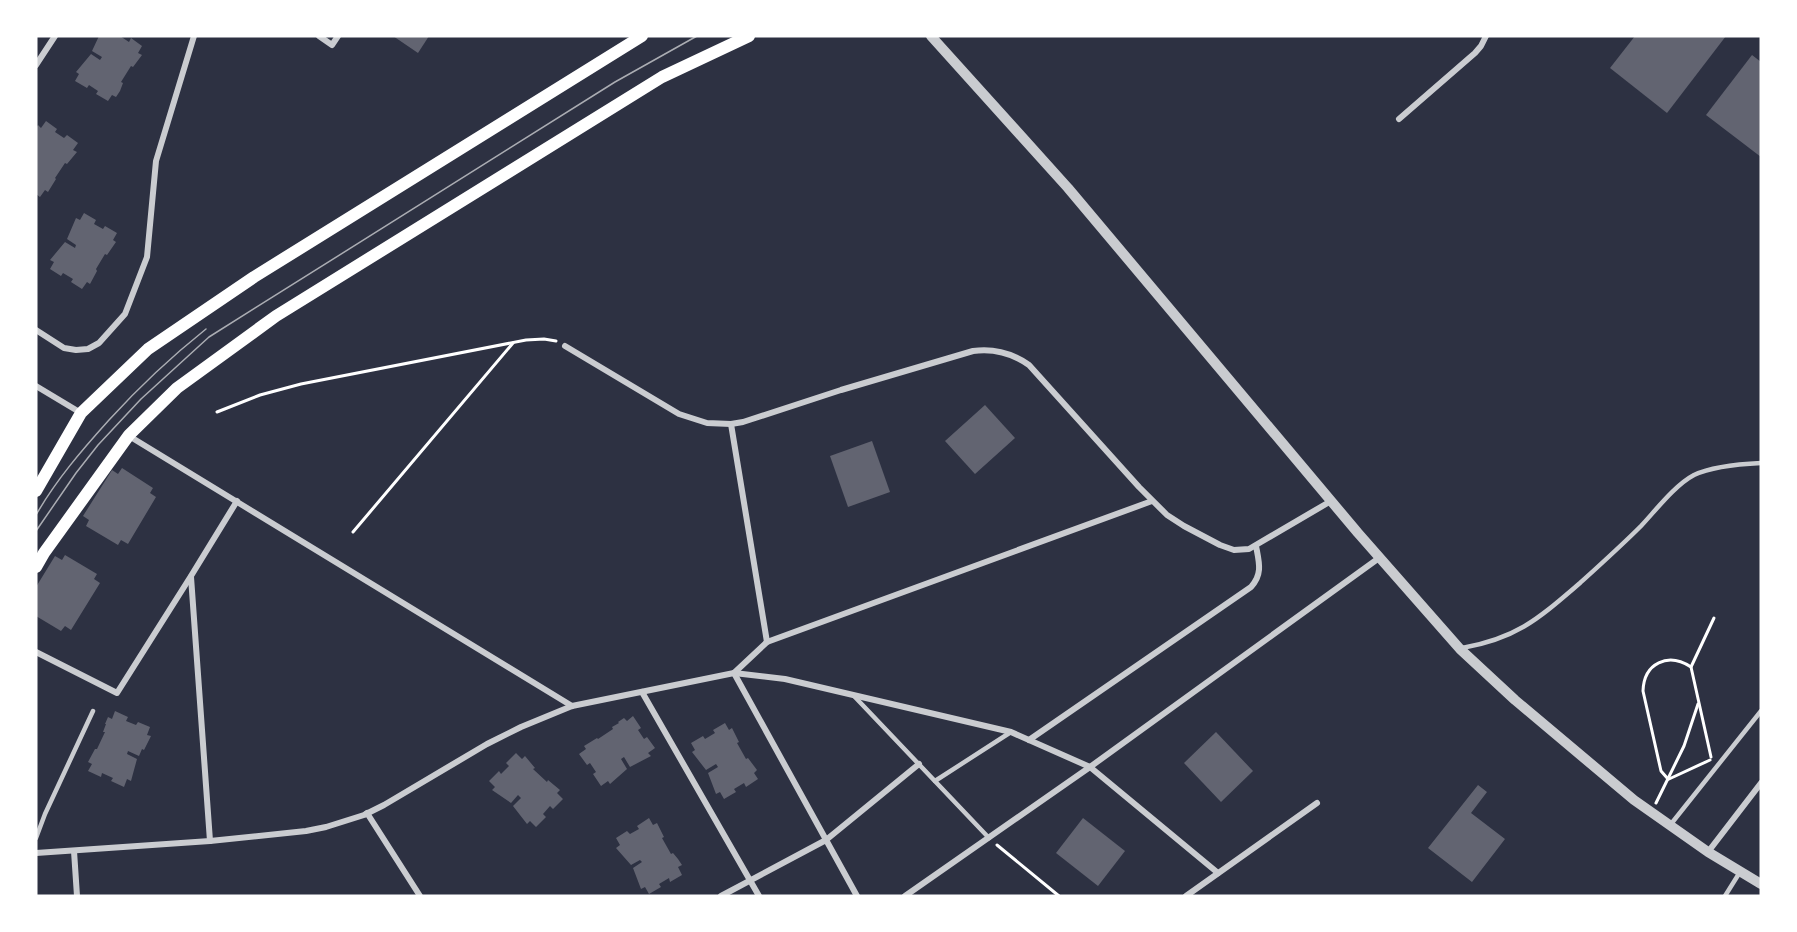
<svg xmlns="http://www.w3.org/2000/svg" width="1797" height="932" viewBox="0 0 1797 932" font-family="'Alegreya Sans',sans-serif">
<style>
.building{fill:#626471}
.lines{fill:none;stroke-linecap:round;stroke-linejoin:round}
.path{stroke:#fff;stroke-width:3}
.service{stroke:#caccd0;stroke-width:4.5}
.minor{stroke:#caccd0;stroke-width:6}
.tertiary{stroke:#caccd0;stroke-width:10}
.secondary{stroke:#fff;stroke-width:12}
.tram{stroke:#abadb3;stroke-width:1.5}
</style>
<rect width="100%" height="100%" fill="#2d3142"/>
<!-- building -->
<g class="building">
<path d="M99,36H120L129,42L131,38L142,46L138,53L142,55L133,67L131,66L121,82L123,83L120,91L116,97L112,95L108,101L96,94L98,91L89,85L87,88L75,81L79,74L76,72L91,54L100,60L102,57L92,51Z"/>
<path d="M393,36H429L418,53Z"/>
<path d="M1635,36H1726L1667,113L1610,68Z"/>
<path d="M1752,55L1761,62V157L1706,115Z"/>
<path d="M46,121L57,129L55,132L64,138L67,135L78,143L73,150L77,152L67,164L65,163L55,178L56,179L48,192L45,190L40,197L36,194V128L38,125L41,128Z"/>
<path d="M84,213L96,220L94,224L103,229L105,226L117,233L113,240L116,242L107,255L105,254L96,269L97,271L90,284L87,282L82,289L71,282L73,279L63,273L61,276L50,269L54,262L50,260L65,242L75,248L76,245L67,239L76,218L80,220Z"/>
<path d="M985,405L1015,438L975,474L945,441Z"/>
<path d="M872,441L890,492L848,507L830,456Z"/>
<path d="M122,468L153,488L150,493L156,497L128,544L121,540L118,545L86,526L89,520L83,516L112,470L118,474Z"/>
<path d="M65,555L97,574L94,579L100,583L71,630L65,626L61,631L36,616V587L55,556L62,560Z"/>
<path d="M115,711L128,717L126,721L136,725L138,722L150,727L147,735L151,736L144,750L142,749L139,756L128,751L127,754L137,759L131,781L127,779L124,787L111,781L113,778L102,773L101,777L88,771L92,764L88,762L95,749H97L105,732H103L106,724H105L108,717L112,719Z"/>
<path d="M633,716L641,728L638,730L644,739L647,737L655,748L648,753L651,756L630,767L624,757L621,759L627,769L610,784L608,781L601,786L593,774L596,772L590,763L587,765L579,754L586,749L584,746L597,738L598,739L613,729L612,727L619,723L618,722L624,718L627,721Z"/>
<path d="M725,723L729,730L732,728L739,742L737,743L746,759L748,758L757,770L754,773L758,779L746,787L744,783L734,789L736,792L724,799L720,792L716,794L708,773L718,767L716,764L706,770L692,752L695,750L691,743L703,736L705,739L715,733L713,730Z"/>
<path d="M1216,732L1253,771L1221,802L1184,763Z"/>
<path d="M516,753L522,759L525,756L535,768L533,769L547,782L548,780L560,790L557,793L563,799L553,809L550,806L543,814L546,817L536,827L530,821L527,824L513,806L521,798L518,795L511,803L492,790L495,787L489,781L499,771L501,774L509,766L506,763Z"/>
<path d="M1478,785L1487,792L1471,813L1505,839L1472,882L1428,848Z"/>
<path d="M649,818L653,825L657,823L664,837L662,838L671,854L673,853L678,859L682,865L678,867L682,875L670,882L669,878L659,884L661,887L649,894L645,887L641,889L633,868L642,862L640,860L631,865L616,848L620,845L616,838L627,831L630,834L639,829L637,826Z"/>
<path d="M1083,818L1125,851L1098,886L1056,853Z"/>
</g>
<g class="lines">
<!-- path -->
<g class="path">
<path d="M217,412L260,395L301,384L526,340L544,339L556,341"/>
<path d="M353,532L513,343"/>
<path d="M1711,757L1691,667L1714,618"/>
<path d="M1668,779L1661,771L1643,691C1644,663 1668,652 1691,667"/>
<path d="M1669,779L1710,760"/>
<path d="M1656,803L1684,746L1698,704"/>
<path d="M997,845L1059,896"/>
</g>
<!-- service -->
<g class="service">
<path d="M1462,648C1518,638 1539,618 1580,583C1601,564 1621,546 1641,526C1656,510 1675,485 1694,475C1713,466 1740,464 1761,463"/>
<path d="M854,696L989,838"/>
<path d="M935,781L1011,732"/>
<path d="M1671,824L1761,711"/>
<path d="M36,838L45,814L93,711"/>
<path d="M1725,896L1740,872"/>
</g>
<!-- minor -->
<g class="minor">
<path d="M319,36L332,45L338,36"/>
<path d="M36,65L55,36"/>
<path d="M1399,119L1475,53L1481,46L1486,36"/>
<path d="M36,330L64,348L76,350L88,349L99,343L125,314L147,257L156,161L194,36"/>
<path d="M565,346L679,414L707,423L731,424L743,422L841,390L973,351C995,348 1012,353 1029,365L1139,487L1167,515L1184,526L1220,545L1234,550L1249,549L1331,501"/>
<path d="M36,386L81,413"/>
<path d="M731,424L767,642"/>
<path d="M129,436L572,706"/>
<path d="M191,577L210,841"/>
<path d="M36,652L117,693L191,576L237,501"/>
<path d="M642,692L759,896"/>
<path d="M1029,740L1251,587C1263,574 1259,562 1256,546"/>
<path d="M367,813L420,896"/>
<path d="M74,851L77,896"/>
<path d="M1708,852L1761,783"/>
<path d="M36,853L210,841L306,831L326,827L364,815L384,805L487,744L521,727L572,706L734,673L785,679L1011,732L1090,767L1218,873"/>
<path d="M721,896L826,840L919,764"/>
<path d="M857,896L734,673L767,642L1152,501"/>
<path d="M905,896L1090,767L1379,558"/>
<path d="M1186,896L1317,803"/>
</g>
<!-- tertiary -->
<path class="tertiary" d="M931,36L1068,188L1358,533L1460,649L1515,700L1634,800L1708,852L1761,884"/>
<!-- secondary -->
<g class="secondary">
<path d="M36,491L81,413L148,349L254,277L642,36"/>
<path d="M36,567L44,553L129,435L177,388L276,316L662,77L749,36"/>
</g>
<!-- tram -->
<g class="tram">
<path d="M36,515C56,480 82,450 109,420C139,387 171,357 206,329"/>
<path d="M36,531L76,473L98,445L141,399L209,337L615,82L697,36"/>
</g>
</g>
<!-- border -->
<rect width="1797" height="932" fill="none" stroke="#ffffff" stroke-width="75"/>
</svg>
